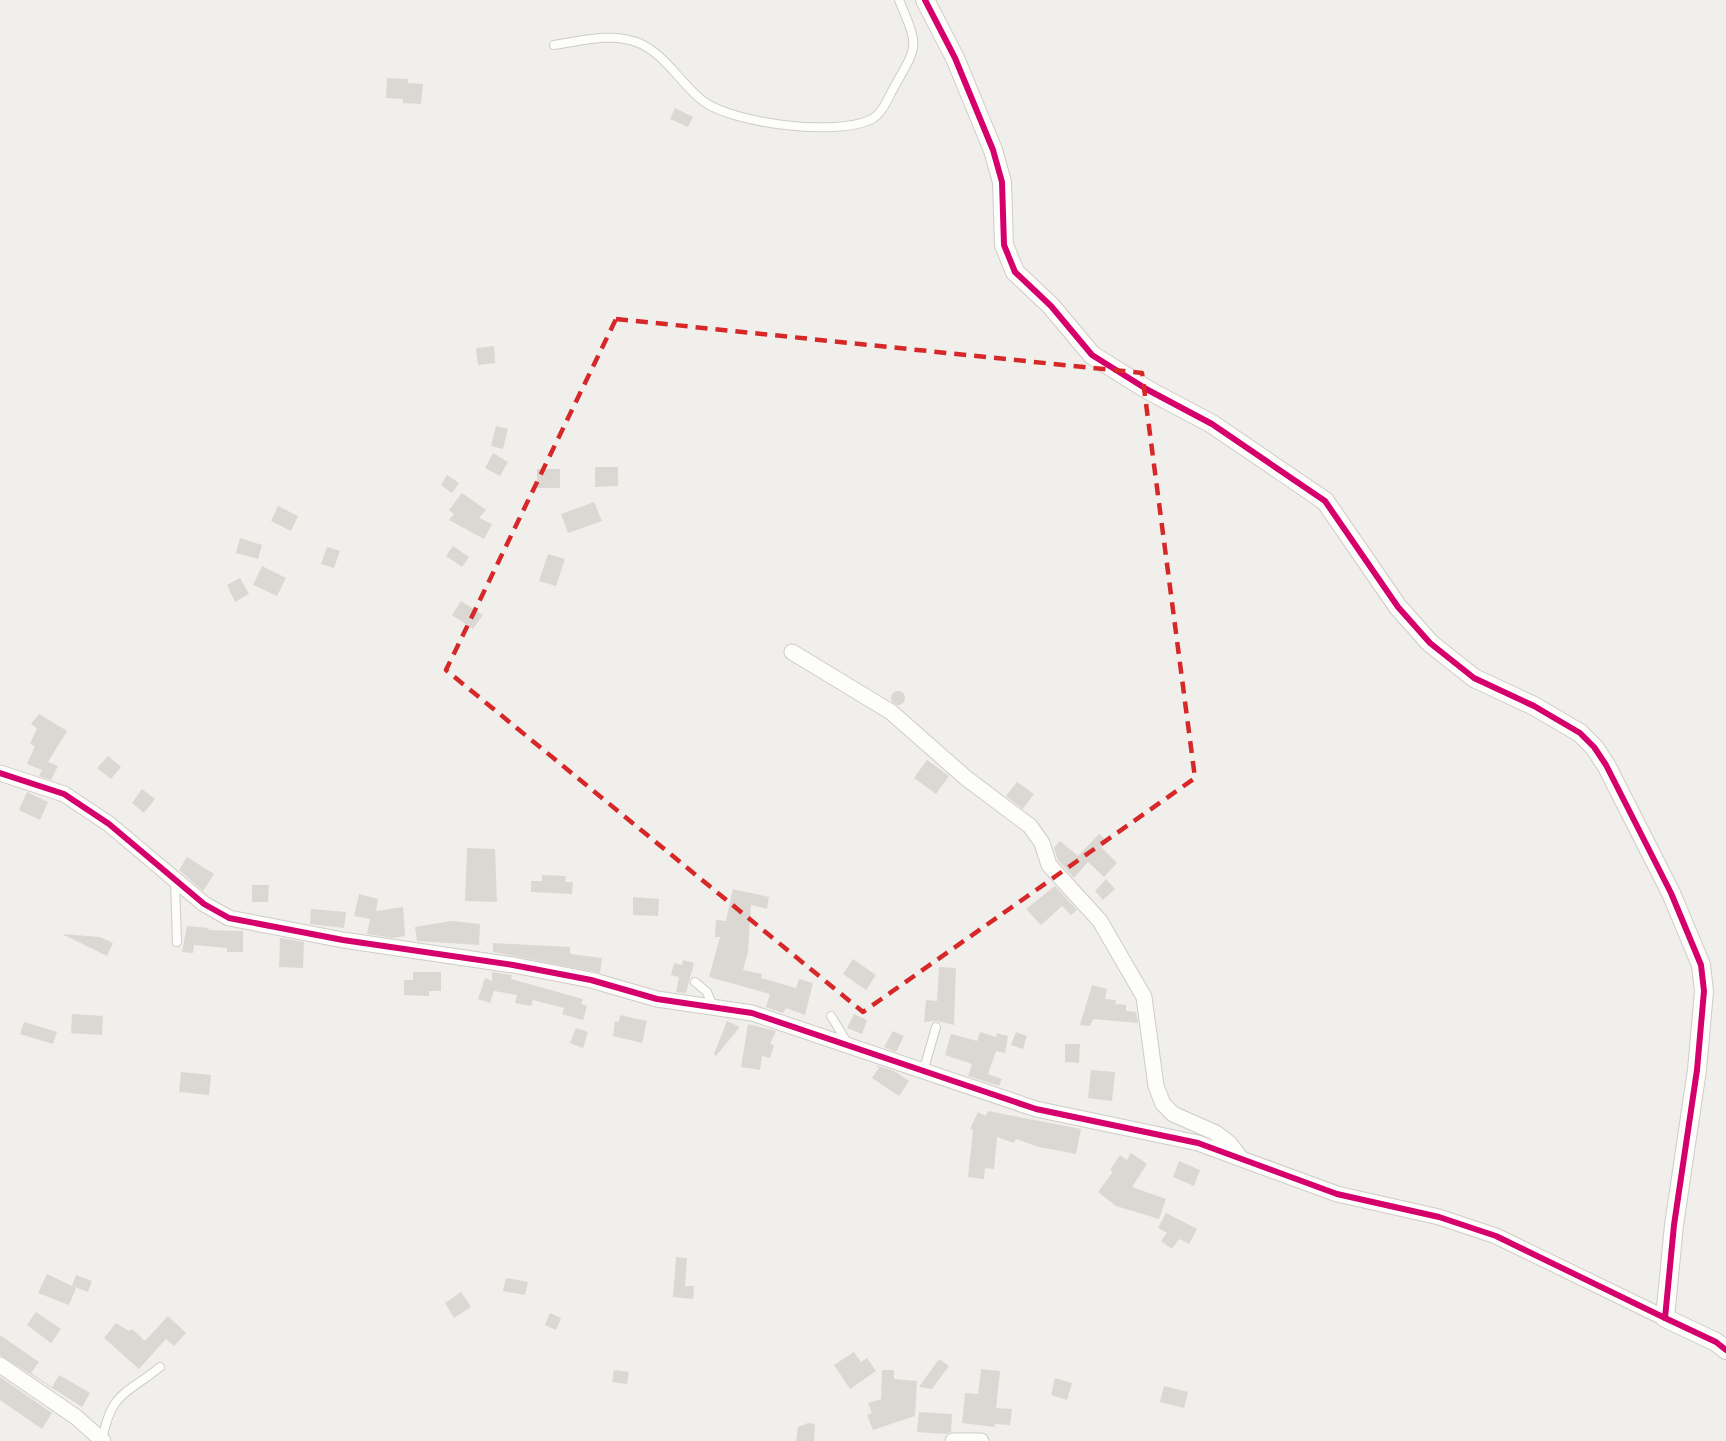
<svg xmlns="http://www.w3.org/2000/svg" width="1726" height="1441" viewBox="0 0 1726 1441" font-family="Helvetica,sans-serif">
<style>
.building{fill:#dbd8d3}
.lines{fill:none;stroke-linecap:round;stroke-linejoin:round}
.service-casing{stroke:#cfccc8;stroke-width:10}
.minor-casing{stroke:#cfccc8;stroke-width:17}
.tertiary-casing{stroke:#cfccc8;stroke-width:20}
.service{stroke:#fdfdfc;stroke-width:8}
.minor{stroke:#fdfdfc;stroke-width:15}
.tertiary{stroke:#fdfdfc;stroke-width:18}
.cycleway-casing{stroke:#fff;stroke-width:10}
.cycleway{stroke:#d6006c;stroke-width:6}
.marked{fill:none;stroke:#d62828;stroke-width:4.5;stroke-dasharray:12 8;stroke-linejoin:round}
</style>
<rect width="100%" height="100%" fill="#f1efeb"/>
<!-- building -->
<g class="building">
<path d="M387,78L408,79V83L423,84L421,104L403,103V99L386,98Z"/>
<path d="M675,108L693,117L688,127L670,119Z"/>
<path d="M494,346L495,363L478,365L476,348Z"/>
<path d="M496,426L508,429L503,449L491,446Z"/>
<path d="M493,453L508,462L500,476L485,468Z"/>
<path d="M595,467H618V486L595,487Z"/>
<rect x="537" y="469" width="23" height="19"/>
<path d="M447,475L459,483L452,493L441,485Z"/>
<path d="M462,493L486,510L479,518L492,524L484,539L449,520L454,514L449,510Z"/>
<path d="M594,502L602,521L568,533L561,514Z"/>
<path d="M278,506L298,516L291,531L271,521Z"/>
<path d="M240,538L262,545L258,559L236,553Z"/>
<path d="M453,546L469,557L462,567L446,556Z"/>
<path d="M327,547L340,551L334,568L321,564Z"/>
<path d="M548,554L565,559L556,586L539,581Z"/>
<path d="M262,566L286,578L277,596L253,585Z"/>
<path d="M240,578L249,594L235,602L227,585Z"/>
<path d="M461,601L483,615L473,629L452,615Z"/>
<circle cx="898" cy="698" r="7"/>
<path d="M39,714L67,731L48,762L58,766L51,780L39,776L42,770L27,764L35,746L30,744L37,728L31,724Z"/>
<path d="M108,756L121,767L111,779L97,768Z"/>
<path d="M927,760L949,776L936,794L914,778Z"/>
<path d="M1017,782L1034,794L1023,809L1006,796Z"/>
<path d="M142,789L155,799L144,813L132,803Z"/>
<path d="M27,792L48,802L40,820L19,810Z"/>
<path d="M1099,834L1106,840L1101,847L1117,863L1104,877L1088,862L1074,878L1058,860L1054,848L1060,841L1078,856Z"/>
<path d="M467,848L495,849L497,902L465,901Z"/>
<path d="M187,857L214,874L203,891L179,870Z"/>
<path d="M542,875L566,876L565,882H573L572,894L531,892V881H542Z"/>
<path d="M1106,879L1115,889L1103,900L1095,891Z"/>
<path d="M252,885H269L268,902H252Z"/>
<path d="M1055,886L1077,910L1071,915L1062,906L1041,925L1026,909Z"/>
<path d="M733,889L769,897L767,909L751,905L748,952L743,970L762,974L761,978L796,988L799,979L813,983L805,1015L786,1008L783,1013L766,1007L770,994L709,977L720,937H715L716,920L726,921Z"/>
<path d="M359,894L378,899L376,911L403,907L405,936L393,938L367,934L370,919L354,916Z"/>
<path d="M633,897L659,899L658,916L633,915Z"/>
<path d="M311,909L346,912L344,928L310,924Z"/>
<path d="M451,921L480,924L479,945L417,941L415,927Z"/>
<path d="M187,926L209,928L208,930L243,931V952H227V948L194,945L193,953L182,952Z"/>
<path d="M62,934L100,937L113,943L107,956Z"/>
<path d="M280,938L304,942L303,968L279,967Z"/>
<path d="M493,943L570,947V954L602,958L600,973L493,952Z"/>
<path d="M853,959L876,975L866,990L843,974Z"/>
<path d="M683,960L694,963L686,993L676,992L679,977L671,975L674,963L682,965Z"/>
<path d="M939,967L956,968L954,1025L937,1021L924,1022L926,1000L937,1001Z"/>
<path d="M413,972H441V991H429V996L404,995V980H413Z"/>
<path d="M492,972L512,975L511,979L583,999L581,1004L587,1006L583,1020L562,1014L564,1008L533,1000L531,1006L515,1003L517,995L494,991L490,1003L478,999L485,978L492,981Z"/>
<path d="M1092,985L1107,989L1105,999L1116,1000L1115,1004L1126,1005V1011L1136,1012L1138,1023L1093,1019L1090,1026L1080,1025Z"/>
<path d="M72,1014L103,1016L102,1035L71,1033Z"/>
<path d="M854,1014L867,1020L862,1034L847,1028Z"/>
<path d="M620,1015L647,1021L642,1043L613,1036L615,1021L619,1022Z"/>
<path d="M727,1021L740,1027L716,1056L714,1054Z"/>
<path d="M24,1022L57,1032L53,1044L20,1034Z"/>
<path d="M748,1024L776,1031L770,1044L774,1045L770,1058L762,1056L760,1070L741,1067Z"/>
<path d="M576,1028L588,1032L583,1048L570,1043Z"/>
<path d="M893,1031L904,1036L896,1052L884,1047Z"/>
<path d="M980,1032L996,1037L997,1033L1008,1036L1005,1053L996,1051L988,1074L1002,1079L999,1086L968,1076L972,1064L945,1055L951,1034L977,1041Z"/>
<path d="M1016,1032L1027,1036L1023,1049L1011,1045Z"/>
<path d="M1065,1044H1080L1079,1063L1065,1062Z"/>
<path d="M875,1065L894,1071L909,1081L899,1096L872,1078L879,1068Z"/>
<path d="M1091,1070L1115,1072L1112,1101L1088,1098Z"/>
<path d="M181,1072L211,1075L209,1095L179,1092Z"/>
<path d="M988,1111L1081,1129L1076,1154L1039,1147L1016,1139L1014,1143L997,1137L994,1169L985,1168L984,1179L968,1177L973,1130L970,1129L978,1112L986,1116Z"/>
<path d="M1131,1153L1147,1164L1132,1187L1166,1199L1159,1219L1116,1206L1098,1192L1113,1172L1110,1170L1120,1155L1127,1160Z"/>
<path d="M1179,1161L1200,1170L1194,1186L1173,1177Z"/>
<path d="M1166,1213L1197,1229L1189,1244L1179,1239L1172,1249L1161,1241L1167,1233L1158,1228Z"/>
<path d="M676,1257L687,1258L685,1286H694L693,1299L673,1297Z"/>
<path d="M47,1274L76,1288L69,1305L38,1293Z"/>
<path d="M76,1275L92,1281L88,1292L72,1286Z"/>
<path d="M506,1278L528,1282L525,1295L503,1291Z"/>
<path d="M461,1292L471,1307L454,1318L445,1303Z"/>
<path d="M36,1312L61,1329L51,1343L27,1325Z"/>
<path d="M550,1313L561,1318L556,1330L545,1325Z"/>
<path d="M168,1316L186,1333L174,1346L166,1339L139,1369L104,1338L116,1323L129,1331L132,1329L145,1341Z"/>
<path d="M0,1335L39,1362L31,1373L52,1387L59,1375L90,1393L82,1407L0,1355Z"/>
<path d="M854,1352L861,1362L867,1358L876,1371L850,1389L834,1365Z"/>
<path d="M939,1359L949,1366L932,1389L919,1387Z"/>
<path d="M981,1369L1000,1371L996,1408L1012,1409L1010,1425L995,1424V1427L962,1423L965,1393L978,1394Z"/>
<path d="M614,1370L629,1372L627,1384L612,1382Z"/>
<path d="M882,1370H894V1379L917,1381L915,1416L873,1430L867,1415L872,1413L868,1403L881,1399Z"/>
<path d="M0,1377L52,1413L42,1429L0,1400Z"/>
<path d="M1055,1378L1072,1383L1067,1400L1051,1395Z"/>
<path d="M1164,1386L1188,1392L1184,1408L1160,1402Z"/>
<path d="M919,1412L952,1414L951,1432L945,1434L917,1432Z"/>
<path d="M808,1423L815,1424L814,1441H796L798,1427Z"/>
</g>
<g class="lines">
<!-- service casing -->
<g class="service-casing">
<g id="service">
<path d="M554,45C581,41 612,32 639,43C665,54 681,84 703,101C734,124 835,136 870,120C881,115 887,101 892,91C918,44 920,50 899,0"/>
<path d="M175,881L177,942"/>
<path d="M695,982L707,992L713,1007"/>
<path d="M831,1016L848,1044"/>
<path d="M923,1072L936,1027"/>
<path d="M102,1440C112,1390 126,1395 160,1367"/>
</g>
</g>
<!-- minor casing -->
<g class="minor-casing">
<g id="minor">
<path d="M792,652L891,712L966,778L1030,826L1042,843L1049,865L1100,921L1144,997L1156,1086L1163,1104L1173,1114L1216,1133L1230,1144L1240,1157"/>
<path d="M0,773L64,794L109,824L204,904L229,918L343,940L513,965L591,980L657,999L752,1013L1036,1109L1198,1143L1337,1194L1439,1217L1496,1236L1665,1318"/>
<path d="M0,1365L76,1417L103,1441"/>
<path d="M953,1441H981"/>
</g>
</g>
<!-- tertiary casing -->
<g class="tertiary-casing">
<path id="tertiary" d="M925,0L955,58L993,150L1002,182L1004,245L1015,272L1051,306L1092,355L1148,390L1212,424L1325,501L1398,607L1430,643L1474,678L1534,706L1580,733L1594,747L1606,765L1671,893L1701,965L1704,991L1697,1070L1674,1225L1665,1318L1716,1342L1726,1350"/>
</g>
<!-- service -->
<use href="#service" class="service"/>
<!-- minor -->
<use href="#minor" class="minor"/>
<!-- tertiary -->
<use href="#tertiary" class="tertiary"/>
<!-- cycleway casing -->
<g class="cycleway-casing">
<g id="cycleway">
<path d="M925,0L955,58L993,150L1002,182L1004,245L1015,272L1051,306L1092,355L1148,390L1212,424L1325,501L1398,607L1430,643L1474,678L1534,706L1580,733L1594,747L1606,765L1671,893L1701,965L1704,991L1697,1070L1674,1225L1665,1318L1716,1342L1726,1350"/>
<path d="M0,773L64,794L109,824L204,904L229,918L343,940L513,965L591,980L657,999L752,1013L1036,1109L1198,1143L1337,1194L1439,1217L1496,1236L1665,1318"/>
</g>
</g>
<!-- cycleway -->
<use href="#cycleway" class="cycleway"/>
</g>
<!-- marked area -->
<path class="marked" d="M616,319L1142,373L1195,778L863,1012L446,670Z"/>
</svg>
